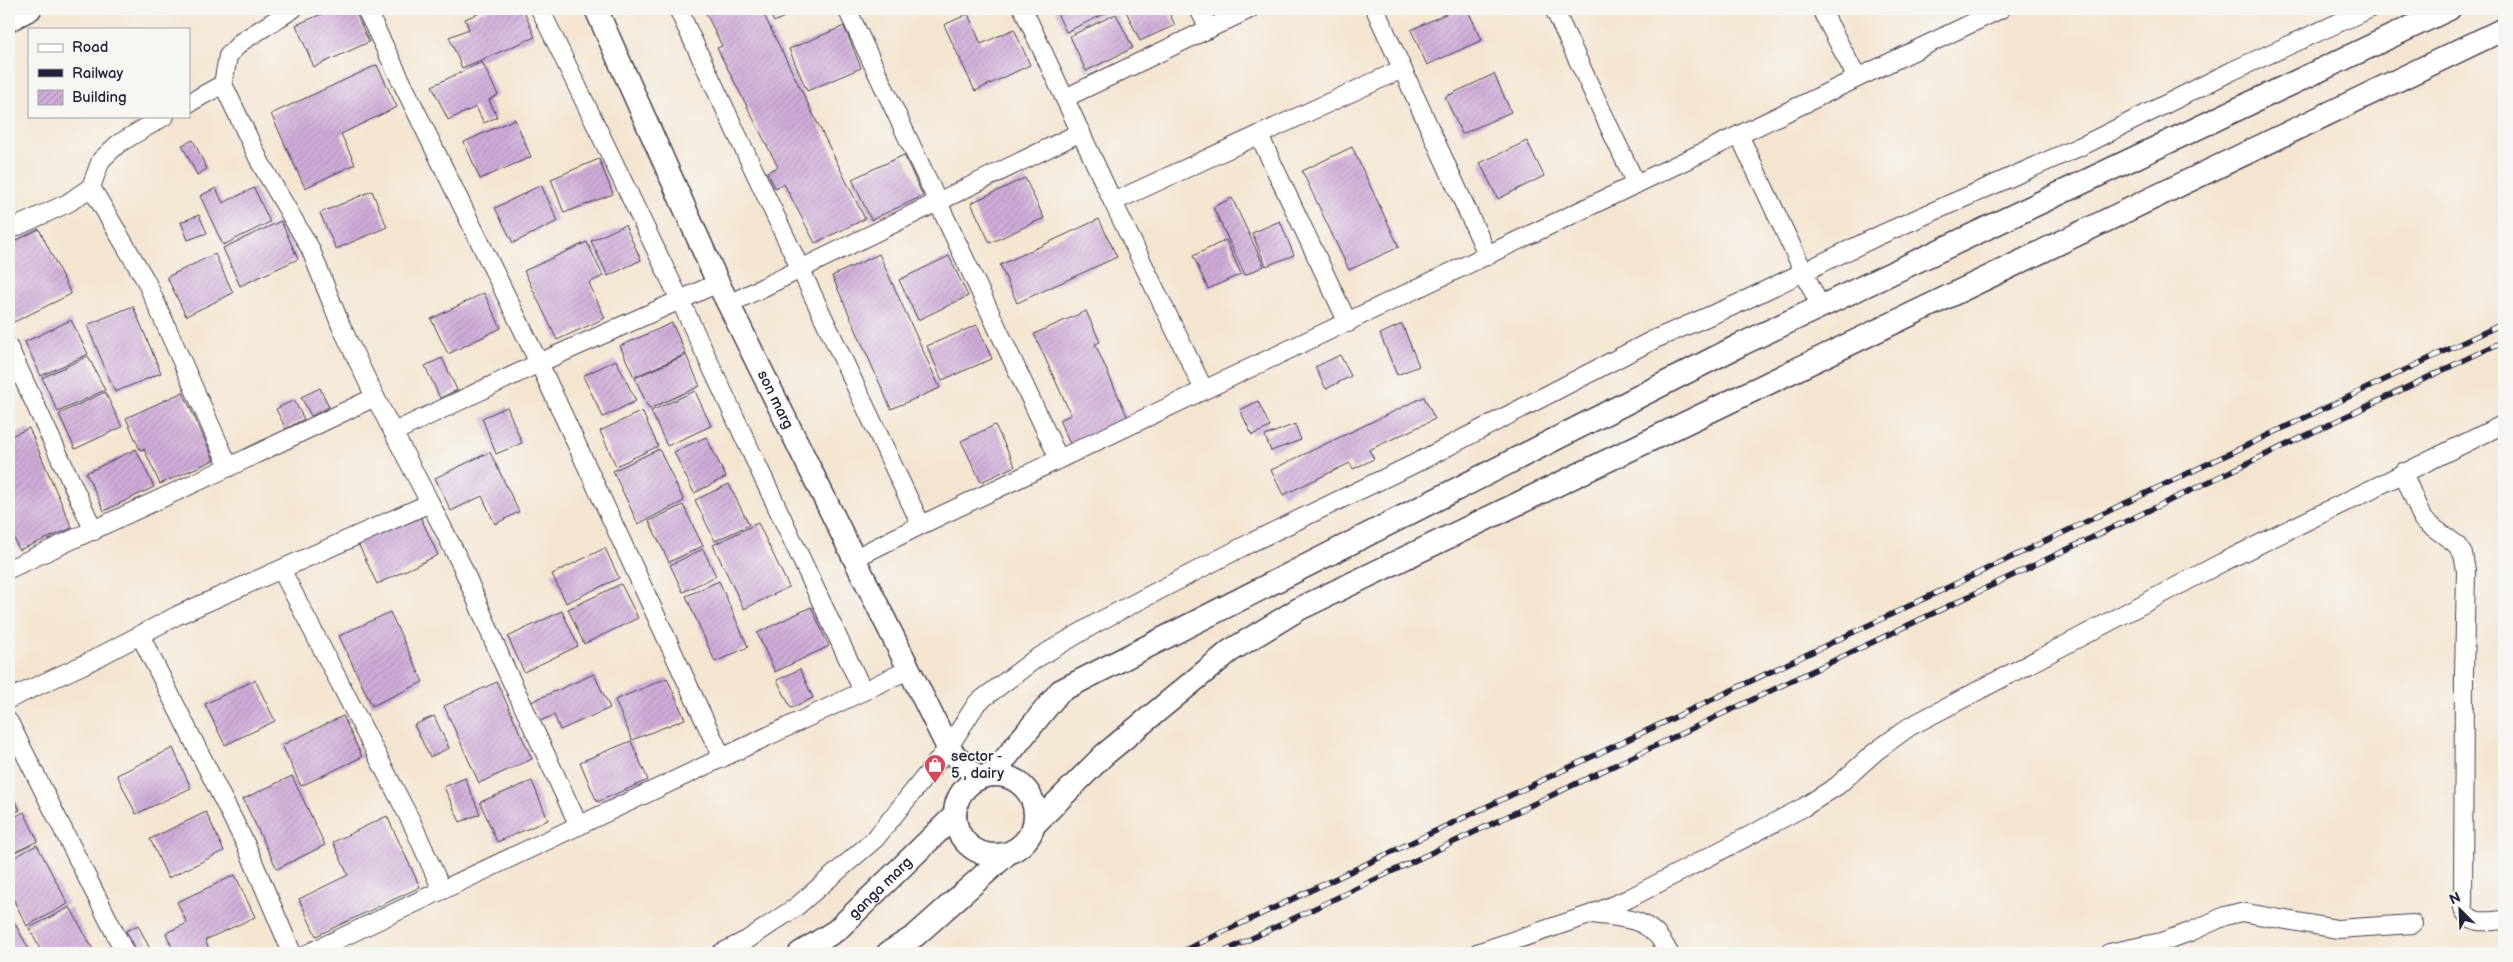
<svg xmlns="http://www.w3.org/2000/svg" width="2513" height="962" viewBox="0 0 2513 962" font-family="'Balsamiq Sans',sans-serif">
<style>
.building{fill:url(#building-hatch)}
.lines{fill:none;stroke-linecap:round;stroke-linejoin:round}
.minor-casing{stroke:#423f52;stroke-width:20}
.tertiary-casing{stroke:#423f52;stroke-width:25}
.minor{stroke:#fff;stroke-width:18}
.tertiary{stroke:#fff;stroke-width:22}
.rail-casing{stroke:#22223b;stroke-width:5.5}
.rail{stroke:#f6f6f2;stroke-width:4;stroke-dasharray:11;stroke-linecap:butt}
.labels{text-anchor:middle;stroke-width:4;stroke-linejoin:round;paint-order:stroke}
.street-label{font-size:15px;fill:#22223b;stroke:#f6f6f2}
.poi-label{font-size:15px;fill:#22223b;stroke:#f6f6f2;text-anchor:start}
</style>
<defs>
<pattern id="building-hatch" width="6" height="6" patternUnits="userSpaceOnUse" patternTransform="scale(1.25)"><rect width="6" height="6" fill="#cfabd8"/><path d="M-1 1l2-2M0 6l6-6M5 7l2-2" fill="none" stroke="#b193ba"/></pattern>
</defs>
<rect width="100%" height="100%" fill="#f6f6f2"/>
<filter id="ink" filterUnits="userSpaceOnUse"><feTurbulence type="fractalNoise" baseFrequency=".02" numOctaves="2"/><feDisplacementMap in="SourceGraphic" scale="10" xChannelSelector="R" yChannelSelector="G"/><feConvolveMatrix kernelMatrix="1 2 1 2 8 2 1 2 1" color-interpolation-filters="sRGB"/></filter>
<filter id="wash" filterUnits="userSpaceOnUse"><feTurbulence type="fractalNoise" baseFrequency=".0096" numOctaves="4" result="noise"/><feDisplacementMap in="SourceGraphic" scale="20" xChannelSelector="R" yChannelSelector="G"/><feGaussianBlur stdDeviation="1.12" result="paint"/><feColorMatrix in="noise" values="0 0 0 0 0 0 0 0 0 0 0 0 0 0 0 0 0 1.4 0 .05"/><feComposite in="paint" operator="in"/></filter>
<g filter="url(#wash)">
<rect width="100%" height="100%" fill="#f4e5d1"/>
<g id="blocks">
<!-- building -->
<g class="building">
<path d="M333,9H354L369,42L314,67L296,25Z"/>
<path d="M489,9H523L535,37L462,68L449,37L469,29L465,19Z"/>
<path d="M704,9H761L865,219L815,243L784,184L775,188L767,172L778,167L717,48L722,46Z"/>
<path d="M767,9H801L774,22Z"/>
<path d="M1055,9H1112L1113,10L1066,32Z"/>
<path d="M1125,9H1167L1175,25L1140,41Z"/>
<path d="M1456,9H1467L1482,40L1427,65L1411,30Z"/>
<path d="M968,14L981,44L1014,29L1030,65L975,91L944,25Z"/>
<path d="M1116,14L1133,48L1086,71L1070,36Z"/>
<path d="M844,26L861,68L807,91L789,49Z"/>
<path d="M482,62L498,95L489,100L497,117L484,123L476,107L448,120L432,86Z"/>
<path d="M377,65L397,107L341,134L355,164L305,188L271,114Z"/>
<path d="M1494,74L1511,112L1462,134L1445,97Z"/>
<path d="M515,119L531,157L480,179L464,142Z"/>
<path d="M193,140L207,169L197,175L182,145Z"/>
<path d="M1527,141L1544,176L1498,199L1480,163Z"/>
<path d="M1352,147L1399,247L1349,270L1302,171Z"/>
<path d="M904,155L923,196L871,220L852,179Z"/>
<path d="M599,159L613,194L564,213L551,179Z"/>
<path d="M1025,178L1044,218L990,243L971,203Z"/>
<path d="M541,185L558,221L513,243L495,208Z"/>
<path d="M216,188L223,203L254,188L270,222L223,245L200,196Z"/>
<path d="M372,191L387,227L336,249L320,213Z"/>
<path d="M1232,198L1264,266L1245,275L1213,207Z"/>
<path d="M199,215L207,233L188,240L181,222Z"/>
<path d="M1099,219L1117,257L1017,303L1000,265Z"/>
<path d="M281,221L298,259L240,286L223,248Z"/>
<path d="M1280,221L1294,255L1266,266L1252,233Z"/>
<path d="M625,225L641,260L608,276L591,241Z"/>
<path d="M39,229L71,294L14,322L9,313V244Z"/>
<path d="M1226,240L1241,274L1208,289L1193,256Z"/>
<path d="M587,242L603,276L589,283L605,318L557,340L524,271Z"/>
<path d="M215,254L233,293L186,316L167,277Z"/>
<path d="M879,254L940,388L891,409L832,276Z"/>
<path d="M949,256L968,296L918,320L899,280Z"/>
<path d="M484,293L501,328L448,354L431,319Z"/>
<path d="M133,306L161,373L115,392L87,325Z"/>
<path d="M1086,311L1100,342L1095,344L1128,418L1070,444L1059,420L1071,415L1034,334Z"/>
<path d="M71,320L88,354L41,376L25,342Z"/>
<path d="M672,323L686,354L634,377L620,346Z"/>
<path d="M1402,324L1419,366L1397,375L1380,334Z"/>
<path d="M977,325L992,359L942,380L927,346Z"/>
<path d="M686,355L700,386L649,409L635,378Z"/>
<path d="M1340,355L1351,376L1326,389L1315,367Z"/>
<path d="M88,356L105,390L58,412L42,378Z"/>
<path d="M442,358L457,390L440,398L425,366Z"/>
<path d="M616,360L636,401L603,417L583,376Z"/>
<path d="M320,388L329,407L311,416L301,397Z"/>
<path d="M695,391L711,426L667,446L651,411Z"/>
<path d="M105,392L122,427L75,449L59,414Z"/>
<path d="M183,392L214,460L160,484L144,449L140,450L126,418Z"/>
<path d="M1424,397L1435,419L1369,450L1374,459L1353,469L1350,463L1283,495L1271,470Z"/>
<path d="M294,400L304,419L286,429L276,409Z"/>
<path d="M1258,401L1270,427L1252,435L1240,410Z"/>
<path d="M507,407L522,443L496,454L482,418Z"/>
<path d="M642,411L658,446L616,466L600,431Z"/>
<path d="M1295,424L1301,440L1271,451L1265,436Z"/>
<path d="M995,425L1015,466L981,482L961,441Z"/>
<path d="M29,428L72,528L19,550L9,526V437Z"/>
<path d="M706,437L726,477L694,493L674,452Z"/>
<path d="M136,449L154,487L104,511L86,473Z"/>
<path d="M659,449L684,501L638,524L613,471Z"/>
<path d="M490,452L519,512L495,524L482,496L451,511L435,478Z"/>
<path d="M729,484L749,525L715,541L695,500Z"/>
<path d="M683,505L703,546L669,562L649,521Z"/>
<path d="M419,514L438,555L377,584L358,543Z"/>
<path d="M758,523L789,587L744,609L713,545Z"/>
<path d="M605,548L619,578L566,603L552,574Z"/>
<path d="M703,549L716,576L683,592L670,565Z"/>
<path d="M719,581L748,647L715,662L686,596Z"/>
<path d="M621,584L638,618L584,644L568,609Z"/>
<path d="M811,607L829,646L775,672L757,633Z"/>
<path d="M562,611L578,646L524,672L508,637Z"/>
<path d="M390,612L423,682L372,706L339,636Z"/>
<path d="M800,669L813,698L791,708L777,680Z"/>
<path d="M594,674L610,708L560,730L554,715L540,721L531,702Z"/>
<path d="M667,678L685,719L632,740L615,700Z"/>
<path d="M255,680L275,721L225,745L205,704Z"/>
<path d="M497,682L532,759L479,783L444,706Z"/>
<path d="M343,716L362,757L301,786L282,745Z"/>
<path d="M434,716L449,748L430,757L414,725Z"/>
<path d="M631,741L648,780L597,802L580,762Z"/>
<path d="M173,748L191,788L136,814L117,775Z"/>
<path d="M292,776L325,845L277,869L243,799Z"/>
<path d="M465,778L480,814L460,822L444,787Z"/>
<path d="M532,781L548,820L497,842L480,802Z"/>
<path d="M9,789L20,810L9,816Z"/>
<path d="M24,812L38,841L9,855V820Z"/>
<path d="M206,812L224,851L168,878L150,839Z"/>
<path d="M387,816L420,887L316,936L299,899L348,875L333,842Z"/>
<path d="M37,845L68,904L27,926L9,891V860Z"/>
<path d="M235,875L255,917L205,940L211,953H172L174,952L166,933L187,923L177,902Z"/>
<path d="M70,907L95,953H42L29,928Z"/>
<path d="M13,920L31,953H9V923Z"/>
<path d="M138,925L152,953H137L126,931Z"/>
</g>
</g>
</g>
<g filter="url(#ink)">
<use href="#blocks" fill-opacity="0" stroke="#423f52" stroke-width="1"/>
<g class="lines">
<!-- minor casing -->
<g class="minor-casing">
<g id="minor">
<path d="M366,9L538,361L722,758"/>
<path d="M540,9L680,300L863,691"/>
<path d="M678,9L921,525L1739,135"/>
<path d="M847,9L1059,459"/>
<path d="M1023,9L1113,202L1402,69"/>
<path d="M1199,9L1209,29"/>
<path d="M1375,9L1488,256"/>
<path d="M1554,9L1636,184"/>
<path d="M1821,9L1857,78"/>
<path d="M223,84L261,164L310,248L341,326L375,397"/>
<path d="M1065,98L1250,9"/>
<path d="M189,103L223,84L228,56L241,42L293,9"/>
<path d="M1259,135L1348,323"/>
<path d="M91,187L146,281L229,467"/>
<path d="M1113,202L1204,390"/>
<path d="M9,230L68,203L91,187L101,160L118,144L165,116"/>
<path d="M729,304L1081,132"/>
<path d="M1820,306L1739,135L2001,9"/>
<path d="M9,348L94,531"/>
<path d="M394,432L539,363L718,283"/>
<path d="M2403,472L2423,520L2456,544L2463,554L2466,571L2464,674L2463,909C2472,926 2487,921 2504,920"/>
<path d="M430,503L462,566L503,663L579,826"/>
<path d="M855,558L921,525"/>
<path d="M9,569L229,467L375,397L430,503L178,615L87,663L9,699"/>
<path d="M282,571L412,823L442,890"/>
<path d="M140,635L246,845L292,953"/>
<path d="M9,722L125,953"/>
<path d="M1593,914C1628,919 1651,917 1669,953"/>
<path d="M309,953L910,669"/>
<path d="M721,953L747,940L796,907L875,839L948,748L977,703L1034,660L1100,621L1248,544L1420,461L1655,339L1735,305L1880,235L2088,143L2232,71L2369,9"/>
<path d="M1477,953L1592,914L1628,899L1804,807L1837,786L1875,752L1909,727L2223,562L2504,424"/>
<path d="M2109,953L2161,942L2190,932L2225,916L2241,912L2337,929L2413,924"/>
</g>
</g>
<!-- tertiary casing -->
<g class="tertiary-casing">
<g id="tertiary">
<path id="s1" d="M596,9L718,283L948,748L978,779"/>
<path d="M9,20L30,9"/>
<circle cx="995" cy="815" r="40"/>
<path d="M992,775L1060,691L1742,344L2449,9"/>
<path d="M1036,823L1104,755L1230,651L1299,609L2504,29"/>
<path id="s2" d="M800,953L837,930L955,815"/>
<path d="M888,953L915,936L1006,855"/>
</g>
</g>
<!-- minor -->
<use href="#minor" class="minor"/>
<!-- tertiary -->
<use href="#tertiary" class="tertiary"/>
<!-- rail casing -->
<g class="rail-casing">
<g id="rail">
<path d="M1179,953L2504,323"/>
<path d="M1221,953L2504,341"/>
</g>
</g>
<!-- rail -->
<use href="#rail" class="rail"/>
</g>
</g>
<!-- icons -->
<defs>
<g id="shop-pin" transform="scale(1.125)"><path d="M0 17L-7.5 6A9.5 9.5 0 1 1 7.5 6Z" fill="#d1495b" stroke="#f6f6f2"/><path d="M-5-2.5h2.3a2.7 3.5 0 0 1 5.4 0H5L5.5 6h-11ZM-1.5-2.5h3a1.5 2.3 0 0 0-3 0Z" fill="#fff"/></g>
</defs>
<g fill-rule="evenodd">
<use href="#shop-pin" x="935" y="765"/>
</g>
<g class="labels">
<!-- street labels -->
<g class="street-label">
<text dy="5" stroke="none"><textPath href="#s1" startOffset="430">son marg</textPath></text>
<text dy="5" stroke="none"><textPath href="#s2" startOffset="104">ganga marg</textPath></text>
</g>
<!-- poi labels -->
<g class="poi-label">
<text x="951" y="761">sector -<tspan x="951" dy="17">5 , dairy</tspan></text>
</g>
</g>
<!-- margin -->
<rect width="2513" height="962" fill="none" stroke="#f6f6f2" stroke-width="30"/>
<!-- legend -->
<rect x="28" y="28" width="162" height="90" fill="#f6f6f2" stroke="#a1a1a9"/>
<rect x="38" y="44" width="25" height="8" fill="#ffffff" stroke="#a1a1a9"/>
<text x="72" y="52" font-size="15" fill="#22223b">Road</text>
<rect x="38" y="69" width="25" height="8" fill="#22223b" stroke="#a1a1a9"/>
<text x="72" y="78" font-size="15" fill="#22223b">Railway</text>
<rect x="38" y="90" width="25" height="15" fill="url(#building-hatch)" stroke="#a1a1a9"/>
<text x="72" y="102" font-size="15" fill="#22223b">Building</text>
<!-- north arrow -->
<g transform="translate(2460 910) rotate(336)" stroke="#f6f6f2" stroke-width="4" paint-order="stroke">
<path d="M0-4L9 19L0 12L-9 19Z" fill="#22223b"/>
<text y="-8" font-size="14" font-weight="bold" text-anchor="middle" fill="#22223b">N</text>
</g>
</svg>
